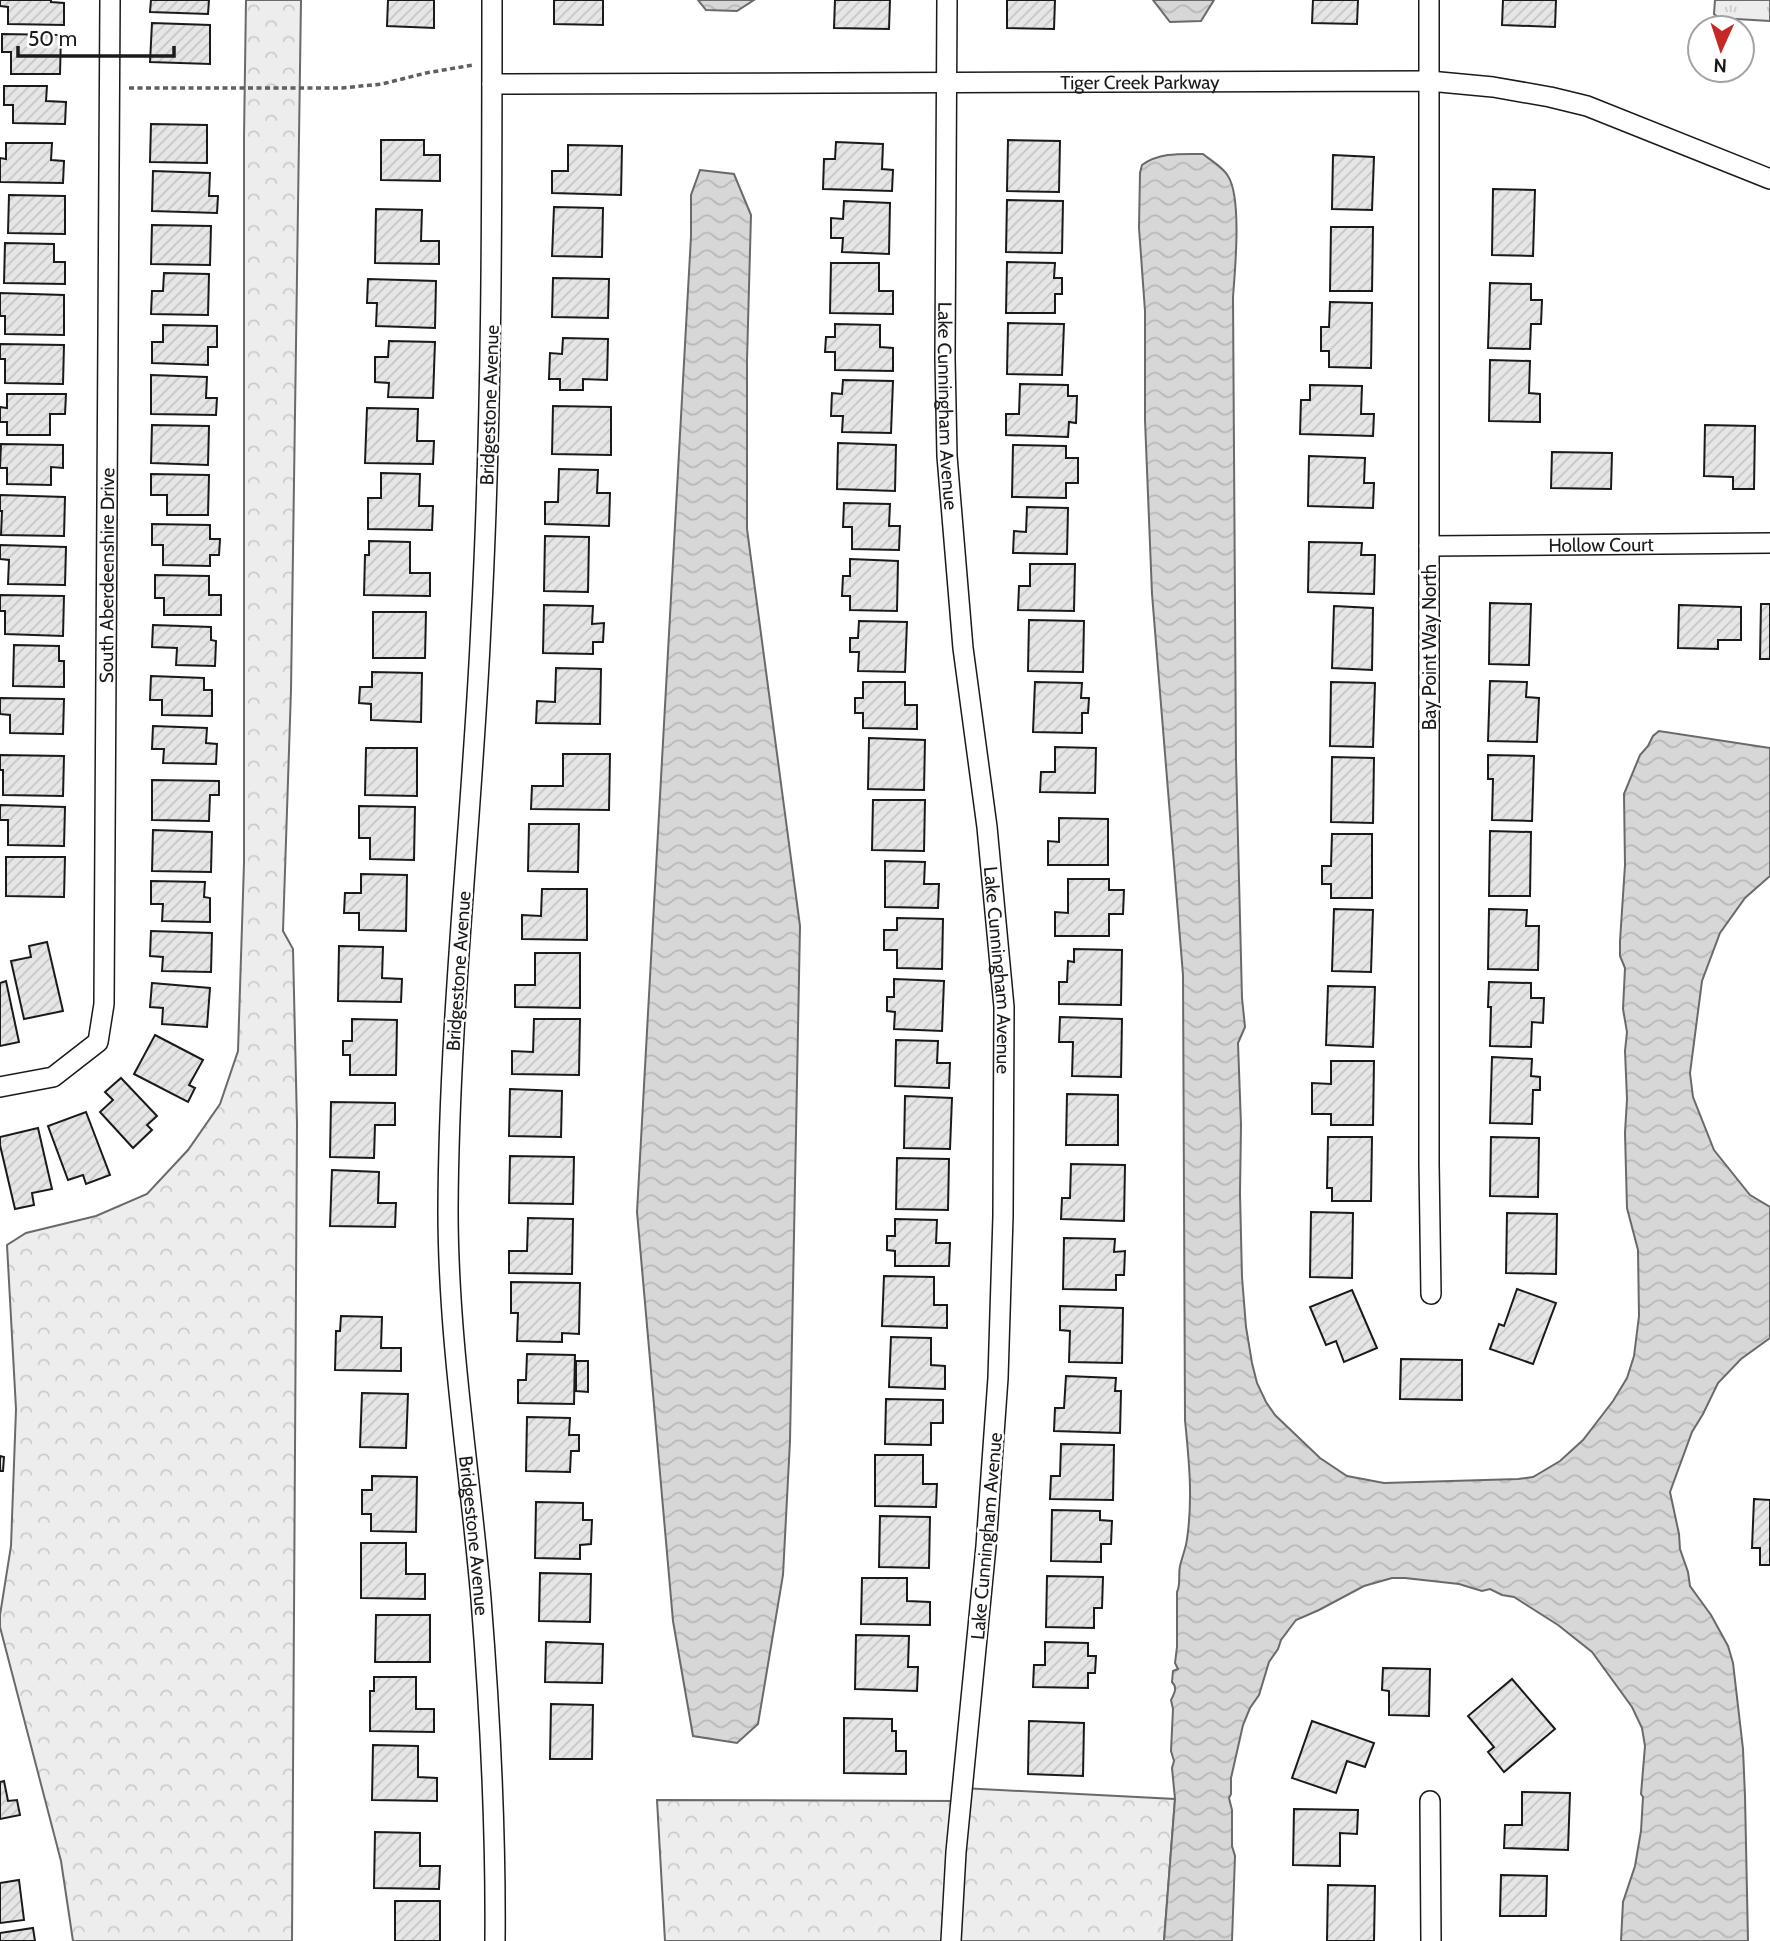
<svg xmlns="http://www.w3.org/2000/svg" width="1770" height="1941" viewBox="0 0 1770 1941" font-family="Cabin,sans-serif">
<style>
.grass{fill:url(#grass-tufts);stroke:#6a6a6a;stroke-width:2}
.forest{fill:url(#forest-crowns);stroke:#6a6a6a;stroke-width:2}
.water{fill:url(#water-waves);stroke:#6a6a6a;stroke-width:2}
.building{fill:url(#building-hatch);stroke:#1a1a1a;stroke-width:2}
.lines{fill:none;stroke-linecap:round;stroke-linejoin:round}
.street-casing{stroke:#1a1a1a;stroke-width:22}
.path{stroke:#5f5f5f;stroke-width:3.5;stroke-dasharray:5 3.5;stroke-linecap:butt}
.street{stroke:#fff;stroke-width:19}
.labels{text-anchor:middle;stroke-width:5;stroke-linejoin:round;paint-order:stroke}
.street-label{font-size:19px;fill:#1a1a1a;stroke:#fff}
</style>
<defs>
<pattern id="grass-tufts" width="24" height="20" patternUnits="userSpaceOnUse" patternTransform="scale(1.75)"><rect width="24" height="20" fill="#ededed"/><path d="M3 7l-1-3M5 7V3M7 7l1-3M15 17l-1-3M17 17v-4M19 17l1-3" fill="none" stroke="#cbcbcb"/></pattern>
<pattern id="forest-crowns" width="20" height="18" patternUnits="userSpaceOnUse" patternTransform="scale(1.75)"><rect width="20" height="18" fill="#ededed"/><path d="M2 6a3 3 0 1 1 6 0M12 15a3 3 0 1 1 6 0" fill="none" stroke="#cbcbcb"/></pattern>
<pattern id="water-waves" width="16" height="10" patternUnits="userSpaceOnUse" patternTransform="scale(1.75)"><rect width="16" height="10" fill="#d7d7d7"/><path d="M0 5q4-4 8 0t8 0" fill="none" stroke="#b8b8b8"/></pattern>
<pattern id="building-hatch" width="6" height="6" patternUnits="userSpaceOnUse" patternTransform="scale(1.75)"><rect width="6" height="6" fill="#e6e6e6"/><path d="M-1 1l2-2M0 6l6-6M5 7l2-2" fill="none" stroke="#c5c5c5"/></pattern>
</defs>
<rect width="100%" height="100%" fill="#fff"/>
<!-- grass -->
<path class="grass" d="M1715,0H1770V21L1719,18L1714,14Z"/>
<!-- forest -->
<g class="forest">
<path d="M246,0H301L291,690L283,931L293,949L297,1124L292,1941H73L61,1861L0,1627V1615L11,1546L16,1409L7,1245L26,1233L96,1216L147,1194L188,1150L220,1104L238,1051L244,863V137Z"/>
<path d="M962,1788L1175,1799L1164,1941H665L657,1800L960,1801Z"/>
</g>
<!-- water -->
<g class="water">
<path d="M698,0H754L737,11L706,10Z"/>
<path d="M1153,0H1214L1201,21L1170,22Z"/>
<path d="M1203,154C1210,160 1223,167 1228,176C1242,198 1235,270 1233,297L1236,760L1242,998L1245,1027L1238,1043L1241,1125L1240,1194L1242,1277L1246,1327L1252,1363L1257,1383L1266,1402L1275,1415L1320,1458L1347,1476L1384,1483L1518,1479L1533,1477L1560,1461L1583,1440L1613,1401L1627,1378L1634,1356L1639,1316L1638,1250L1627,1208L1625,1133L1627,1099L1625,1051L1627,1032L1623,1009L1625,968L1620,956V941L1625,865L1624,794L1640,755L1648,746L1653,736L1659,731L1770,748V876L1745,898L1720,933L1702,981L1690,1073L1693,1097L1714,1150L1750,1195L1770,1207V1338L1741,1359L1718,1383L1703,1414L1692,1432L1670,1492L1679,1534L1680,1549L1688,1572L1690,1586L1711,1615L1728,1646L1733,1663L1743,1749L1745,1796L1748,1941H1621L1623,1902L1635,1866L1641,1831L1643,1797L1641,1794L1645,1746L1642,1728L1632,1707L1592,1652L1558,1625L1514,1597L1502,1595L1490,1589L1482,1591L1459,1584L1405,1578H1392L1364,1586L1319,1610L1296,1620L1281,1640L1278,1649L1269,1662L1259,1695L1250,1708L1243,1725L1231,1778V1794L1229,1798L1232,1810V1846L1235,1856L1232,1941H1164L1175,1799L1172,1768L1174,1761L1171,1751L1173,1709L1171,1700C1174,1694 1178,1688 1172,1682L1173,1671L1178,1669L1175,1663L1177,1647V1592C1181,1584 1178,1575 1180,1566C1182,1557 1186,1548 1187,1539C1193,1499 1189,1460 1185,1420L1183,975L1152,594L1145,420V311L1139,228L1140,173L1142,165C1160,152 1182,154 1203,154Z"/>
<path d="M700,170L734,174L751,215L747,360V529L800,926L790,1441L783,1575L758,1724L737,1743L693,1736L673,1621L637,1212L691,236V195Z"/>
</g>
<!-- building -->
<g class="building">
<path d="M0,0H51V2L64,3V25L8,24V7L0,6Z"/>
<path d="M151,0H209L208,14L150,12Z"/>
<path d="M388,0H434V28L387,26Z"/>
<path d="M554,0H603V25L554,24Z"/>
<path d="M835,0H890L889,29L834,28Z"/>
<path d="M1007,0H1055L1054,29L1007,28Z"/>
<path d="M1313,0H1358L1357,24L1312,23Z"/>
<path d="M1503,0H1556L1555,27L1502,25Z"/>
<path d="M152,23L210,25V64L150,62Z"/>
<path d="M2,34L61,35L60,74H11V52H2Z"/>
<path d="M4,86H47L46,101L66,102L65,124L13,123V105H4Z"/>
<path d="M151,124L207,125V163L150,162Z"/>
<path d="M381,140H424V155H440V181L381,180Z"/>
<path d="M1008,140L1060,141L1059,192L1007,191Z"/>
<path d="M836,142L883,144L882,169L893,170L892,191L823,189L824,159H835Z"/>
<path d="M6,143H52L51,160L64,161L63,183L0,182V158L6,159Z"/>
<path d="M568,145L622,146L621,195L552,193V171H568Z"/>
<path d="M1333,155L1374,157L1372,210L1332,209Z"/>
<path d="M153,171L210,173L209,196H218L217,213L152,211Z"/>
<path d="M1493,189L1535,190L1533,256L1492,255Z"/>
<path d="M9,195L65,196V234L8,233Z"/>
<path d="M1007,200L1063,201L1062,253L1006,252Z"/>
<path d="M844,201L890,203L889,254L842,252L843,238H831V218L843,219Z"/>
<path d="M554,207L603,208L602,257L552,256Z"/>
<path d="M376,209L422,210L421,241H439V264L375,263Z"/>
<path d="M152,225L211,226L210,265L151,264Z"/>
<path d="M1331,227H1373L1372,291H1330Z"/>
<path d="M5,243L54,244V262H65V284L4,283Z"/>
<path d="M1007,262L1055,263L1054,278H1062V294H1055V313H1006Z"/>
<path d="M831,263H879V291H893V314L830,313Z"/>
<path d="M164,273L209,274L208,315L151,314L152,291H163Z"/>
<path d="M553,278L609,279L608,318L552,317Z"/>
<path d="M368,279L436,281L435,328L376,326L377,303H367Z"/>
<path d="M1490,283L1531,284V300H1542L1541,324H1531L1530,349L1488,348Z"/>
<path d="M0,293L64,295V335L5,334V316H0Z"/>
<path d="M1330,302L1372,303L1371,368L1329,367V351H1321V327H1329Z"/>
<path d="M1008,323L1064,324L1062,375L1007,374Z"/>
<path d="M835,324L880,325V347L893,348V371L835,370V352H825L826,337H835Z"/>
<path d="M163,325L217,326V347H208V365L152,363V342H163Z"/>
<path d="M563,338L608,339L607,380L583,379V390H560V379H549L550,353L562,354Z"/>
<path d="M389,341L435,342L433,398L388,397L389,383L375,382V357H388Z"/>
<path d="M0,344L64,345L63,384L5,383V359H0Z"/>
<path d="M1490,360L1530,361L1529,393L1540,394V422L1489,421Z"/>
<path d="M151,375L207,377L206,398H217L216,415L151,414Z"/>
<path d="M843,380L893,381L891,433L842,432L843,416H831L832,393L842,394Z"/>
<path d="M1020,384L1068,385V396H1077L1076,423L1069,422L1068,437L1006,435V414H1019Z"/>
<path d="M1310,385L1362,386L1361,414H1374L1373,436L1300,434L1301,400H1310Z"/>
<path d="M7,394H66L65,414H50V435H7V422H0V407L7,408Z"/>
<path d="M553,406L611,407V455L552,454Z"/>
<path d="M367,408L418,409L417,441H434L433,464L365,463Z"/>
<path d="M152,425L209,426L208,465L151,463Z"/>
<path d="M1705,425L1755,426L1754,489H1733V477L1704,476Z"/>
<path d="M838,443L896,445L895,491L837,489Z"/>
<path d="M1,444L63,445V468L51,467V485L7,484V468H0Z"/>
<path d="M1013,445L1066,446V458H1078V483H1066V498L1012,497Z"/>
<path d="M1552,452L1612,453L1611,489L1551,488Z"/>
<path d="M1309,456L1365,458L1364,483H1374L1373,508L1308,506Z"/>
<path d="M559,469L598,470L597,493H610L609,526L545,524V502H558Z"/>
<path d="M381,473L420,474L419,506H433L432,530L368,529V498H381Z"/>
<path d="M151,474L209,475L208,515H167V495H151Z"/>
<path d="M0,495L65,497L64,536L1,535L2,511H0Z"/>
<path d="M844,503L890,504L889,526H900L899,550L852,549V527H843Z"/>
<path d="M1027,507L1068,508L1067,554L1013,553L1014,531L1026,532Z"/>
<path d="M152,524L210,525V539H220L219,555H210V566L163,565V545H152Z"/>
<path d="M545,536L589,537L588,592L544,591Z"/>
<path d="M369,541L410,542V573H430V596L364,595L365,555H369Z"/>
<path d="M1309,542L1362,543L1361,555H1375L1374,594L1308,592Z"/>
<path d="M0,545L66,547L65,585L8,584L9,560L0,559Z"/>
<path d="M850,559L898,561L897,611L850,610V596H842L843,576H850Z"/>
<path d="M1030,564H1075L1074,611L1018,610L1019,586H1030Z"/>
<path d="M155,575L209,576V595H221V615H164V598H155Z"/>
<path d="M0,595L64,596L63,636L5,634V611H0Z"/>
<path d="M1490,603L1531,604L1529,665L1489,664Z"/>
<path d="M1761,604H1770V659H1760Z"/>
<path d="M544,605L593,606L592,624L604,623L603,642H593V654L543,653Z"/>
<path d="M1679,605L1741,607V640H1718V649L1678,648Z"/>
<path d="M1334,606L1373,608L1372,670L1332,668Z"/>
<path d="M373,612H426L425,658H373Z"/>
<path d="M1029,620L1084,621L1083,672L1028,671Z"/>
<path d="M859,621L907,622L905,672L858,671L859,652H850V638H858Z"/>
<path d="M153,625L211,627V640L216,641L215,666L176,665L177,648L152,647Z"/>
<path d="M14,645L59,646V661H64V687L13,686Z"/>
<path d="M556,668L601,669L600,724L536,723L537,701L555,702Z"/>
<path d="M372,672L422,673L421,722L371,720V704L359,703L360,687H372Z"/>
<path d="M151,676L204,678V690H212V716L162,715V700H150Z"/>
<path d="M1490,681L1527,682L1526,697L1539,698L1537,742L1488,741Z"/>
<path d="M863,682H905V705H917V729L863,728V713H855V698H863Z"/>
<path d="M1035,682L1082,683L1081,698H1089L1088,713H1082V733L1033,732Z"/>
<path d="M1331,682L1375,683L1373,747L1330,746Z"/>
<path d="M0,698L64,699L63,734L10,733V715L0,714Z"/>
<path d="M153,726L207,728L206,743L217,744L216,764L163,763L164,749H152Z"/>
<path d="M869,738L925,740L924,790L868,789Z"/>
<path d="M1055,747L1096,748L1095,793L1040,792L1041,772H1055Z"/>
<path d="M366,748H417V796L365,795Z"/>
<path d="M563,754H610L609,810L531,809L532,786H563Z"/>
<path d="M0,755L64,756L63,796L3,795V770H0Z"/>
<path d="M1488,755L1534,756L1532,821L1492,820L1493,779H1488Z"/>
<path d="M1332,757L1374,758L1373,823L1331,822Z"/>
<path d="M152,780L219,781V795H210L209,821L152,820Z"/>
<path d="M873,800H925L924,851L872,850Z"/>
<path d="M0,805L65,807L64,846L8,845V820H0Z"/>
<path d="M359,806L415,807L414,860L370,859V838H359Z"/>
<path d="M1059,818L1108,819V865H1048V841L1059,842Z"/>
<path d="M529,824H579L578,872L528,871Z"/>
<path d="M153,830L212,832L211,872L152,871Z"/>
<path d="M1490,831L1531,832L1530,896H1489Z"/>
<path d="M1332,834H1372V898H1331V884H1322V866H1331Z"/>
<path d="M6,857H65L64,897L6,896Z"/>
<path d="M885,861L925,862L924,884H939L938,908L885,907Z"/>
<path d="M361,874L407,875L406,931L359,930V913H344L345,893H361Z"/>
<path d="M1068,879H1109V890H1124L1123,914H1109V936H1055V912L1068,913Z"/>
<path d="M151,881L205,882L204,897L210,898V922L162,921L163,904H151Z"/>
<path d="M542,889H587V940L522,939V915L541,916Z"/>
<path d="M1334,909L1373,910L1371,972L1332,971Z"/>
<path d="M1489,909L1527,910L1526,926H1539L1538,970L1488,969Z"/>
<path d="M897,918L943,919L942,969L897,968V950H884V930H897Z"/>
<path d="M151,931L212,933L211,972L162,971L163,957L150,956Z"/>
<path d="M47,942L63,1011L24,1019L11,961L31,957L29,946Z"/>
<path d="M339,946L383,947L382,978L402,979L401,1002L338,1001Z"/>
<path d="M1074,949L1122,950L1121,1005L1059,1004V982H1067L1068,961L1074,962Z"/>
<path d="M535,953H580V1008L515,1007V985H535Z"/>
<path d="M894,979L944,981L942,1031L894,1029L895,1012L887,1011V997H894Z"/>
<path d="M6,981L19,1042L0,1046V983Z"/>
<path d="M1489,982L1531,983V998H1544L1543,1023L1532,1022L1531,1047L1490,1046L1491,1007H1488Z"/>
<path d="M152,983L210,988L207,1027L162,1024L163,1008L150,1007Z"/>
<path d="M1328,986L1375,987L1373,1047L1326,1045Z"/>
<path d="M1060,1017L1122,1019L1121,1077L1072,1076L1073,1042H1059Z"/>
<path d="M352,1019L397,1020L396,1075H350V1055H343V1041H352Z"/>
<path d="M534,1019H580L579,1075L512,1074V1051L533,1052Z"/>
<path d="M155,1035L203,1060L189,1085L195,1088L188,1102L134,1074Z"/>
<path d="M896,1040L938,1041L937,1063H950L949,1088L895,1086Z"/>
<path d="M1492,1057L1532,1059L1531,1076L1540,1077V1090H1533L1532,1124L1490,1123Z"/>
<path d="M1331,1061H1374L1373,1125H1331V1114H1312V1083L1331,1084Z"/>
<path d="M121,1078L157,1116L147,1125L152,1130L133,1148L100,1112L113,1100L105,1092Z"/>
<path d="M510,1089L562,1091L561,1137L509,1136Z"/>
<path d="M1067,1094L1118,1095V1145H1066Z"/>
<path d="M905,1096L952,1098L950,1149L904,1148Z"/>
<path d="M331,1102L395,1103V1125H375L374,1158L330,1157Z"/>
<path d="M86,1112L110,1175L86,1184L83,1175L68,1180L48,1126Z"/>
<path d="M38,1128L52,1189L32,1193L34,1205L15,1209L0,1145V1137Z"/>
<path d="M1328,1137H1372L1371,1201H1332V1188H1327Z"/>
<path d="M1491,1137L1539,1138L1538,1197L1490,1196Z"/>
<path d="M510,1156L574,1157L573,1204L509,1203Z"/>
<path d="M897,1158L949,1159L948,1210L896,1209Z"/>
<path d="M1071,1164L1125,1165L1124,1221L1061,1219L1062,1198H1070Z"/>
<path d="M332,1170L379,1172L378,1203H396L395,1227L330,1226Z"/>
<path d="M1311,1212L1353,1213L1352,1278L1310,1277Z"/>
<path d="M1507,1213L1557,1214L1556,1274L1506,1273Z"/>
<path d="M528,1218L573,1219L572,1274L509,1273V1251H527Z"/>
<path d="M895,1219L937,1220L936,1243H950L949,1266H895V1251L887,1250V1236H895Z"/>
<path d="M1064,1238L1115,1239L1114,1252L1125,1251L1124,1275H1116V1290L1063,1289Z"/>
<path d="M884,1276L934,1277V1305H947V1328L882,1326Z"/>
<path d="M511,1282L580,1283L579,1334L562,1333V1342L517,1341L518,1313H511Z"/>
<path d="M1517,1289L1556,1303L1533,1364L1490,1349L1499,1324L1504,1326Z"/>
<path d="M1352,1290L1377,1348L1344,1362L1336,1341L1326,1345L1310,1307Z"/>
<path d="M1060,1306L1123,1308L1122,1363L1069,1362L1070,1331L1060,1330Z"/>
<path d="M341,1316L382,1317L381,1348H401V1371L335,1370L336,1331H340Z"/>
<path d="M891,1337L931,1338V1365L945,1366V1389L889,1387Z"/>
<path d="M527,1354L575,1355L574,1404L518,1403V1380H526Z"/>
<path d="M1401,1359L1462,1360V1400L1400,1399Z"/>
<path d="M576,1361H588V1392L576,1391Z"/>
<path d="M1066,1376L1116,1378L1115,1391H1121L1120,1433L1054,1431L1055,1408H1064Z"/>
<path d="M362,1393L408,1394L406,1448L360,1447Z"/>
<path d="M886,1399L943,1400V1423H931V1445L885,1444Z"/>
<path d="M527,1417L570,1418L569,1435H579V1451H571L570,1472L526,1471Z"/>
<path d="M1061,1444L1114,1445L1113,1500L1050,1499L1051,1476H1060Z"/>
<path d="M875,1455H923V1484H937L936,1507L875,1506Z"/>
<path d="M0,1456L4,1457L3,1471H0Z"/>
<path d="M372,1476L417,1477L416,1532L371,1531V1514H362V1490H372Z"/>
<path d="M1754,1499L1770,1500V1565H1760V1548H1752Z"/>
<path d="M536,1502L583,1503V1520H592L591,1544L580,1545V1559L535,1558Z"/>
<path d="M1052,1510L1100,1511V1520L1112,1521L1111,1544H1101V1562L1051,1561Z"/>
<path d="M880,1516L930,1517L929,1568L879,1567Z"/>
<path d="M361,1543H406V1574H425V1599L361,1598Z"/>
<path d="M540,1573L591,1574L590,1622L539,1621Z"/>
<path d="M1047,1576L1103,1577L1102,1608H1094V1628L1046,1627Z"/>
<path d="M862,1578H907V1601L930,1602V1625L861,1624Z"/>
<path d="M376,1615H430V1662H375Z"/>
<path d="M856,1635L909,1636L908,1667H918L917,1691L855,1689Z"/>
<path d="M546,1642L603,1644L602,1683L545,1682Z"/>
<path d="M1045,1642L1088,1643V1656H1096L1095,1673H1088V1688L1033,1687L1034,1665H1045Z"/>
<path d="M1383,1668L1430,1669L1429,1716L1389,1715V1691L1382,1690Z"/>
<path d="M374,1677H416V1709H434V1732L370,1731V1691H374Z"/>
<path d="M1512,1679L1555,1729L1504,1772L1488,1752L1494,1747L1468,1716Z"/>
<path d="M551,1704L593,1705L592,1759H550Z"/>
<path d="M844,1718L892,1719V1731H896V1751H906V1774L844,1773Z"/>
<path d="M1029,1721L1084,1723L1083,1776L1028,1774Z"/>
<path d="M1312,1721L1374,1743L1365,1767L1347,1761L1336,1793L1292,1778Z"/>
<path d="M373,1745L418,1746V1777L437,1778V1801L372,1800Z"/>
<path d="M4,1781L8,1801L17,1800L20,1815L0,1819V1782Z"/>
<path d="M1522,1792L1570,1793L1568,1850L1504,1848L1505,1825H1522Z"/>
<path d="M1294,1809L1358,1810L1357,1834L1340,1833V1866L1293,1865Z"/>
<path d="M375,1832L420,1833V1866H440L439,1889L374,1888Z"/>
<path d="M1501,1875L1547,1876L1546,1916H1500Z"/>
<path d="M19,1880L24,1920L0,1923V1883Z"/>
<path d="M1328,1885L1375,1886L1374,1941H1327Z"/>
<rect x="395" y="1901" width="45" height="40"/>
<path d="M33,1928L35,1941H0V1933Z"/>
</g>
<g class="lines">
<!-- street casing -->
<g class="street-casing">
<g id="street">
<path id="s1" d="M492,0C492,209 492,417 481,625C472,820 449,1015 448,1210C448,1341 470,1470 481,1599C490,1713 496,1827 495,1941"/>
<path id="s2" d="M947,0L945,358L947,456L963,648L987,827L1004,1007L1003,1216L998,1378L986,1546L956,1852L951,1941"/>
<path d="M1429,0V1164L1431,1294"/>
<path id="s3" d="M492,84L1429,81L1493,87L1550,97L1587,106L1770,179"/>
<path id="s4" d="M1429,546L1770,543"/>
<path id="s5" d="M0,1087L53,1077L98,1042L104,1004L110,0"/>
<path d="M1430,1801L1431,1941"/>
</g>
</g>
<!-- path -->
<path class="path" d="M129,88H342L382,84L426,73L473,65"/>
<!-- street -->
<use href="#street" class="street"/>
</g>
<g class="labels">
<!-- street labels -->
<g class="street-label">
<text dy="7" stroke="none"><textPath href="#s3" startOffset="648">Tiger Creek Parkway</textPath></text>
<text transform="translate(489 405) rotate(-88)" y="7">Bridgestone Avenue</text>
<text dy="7" stroke="none"><textPath href="#s2" startOffset="406">Lake Cunningham Avenue</textPath></text>
<text dy="7" stroke="none"><textPath href="#s4" startOffset="172">Hollow Court</textPath></text>
<text dy="7" stroke="none"><textPath href="#s5" startOffset="578">South Aberdeenshire Drive</textPath></text>
<text transform="translate(1429 647) rotate(-90)" y="7">Bay Point Way North</text>
<text dy="7" stroke="none"><textPath href="#s2" startOffset="973">Lake Cunningham Avenue</textPath></text>
<text transform="translate(458 971) rotate(-86)" y="7">Bridgestone Avenue</text>
<text transform="translate(986 1536) rotate(-85)" y="7">Lake Cunningham Avenue</text>
<text dy="7" stroke="none"><textPath href="#s1" startOffset="1538">Bridgestone Avenue</textPath></text>
</g>
</g>
<!-- north arrow -->
<g transform="translate(1721 49) rotate(183)"><circle r="33" fill="#ffffff" stroke="#a3a3a3" stroke-width="2"/>
<path d="M0-5L12 26L0 18L-12 26Z" fill="#c62828"/>
<text y="-10" font-size="19" font-weight="bold" text-anchor="middle" fill="#1a1a1a">N</text>
</g>
<!-- scale -->
<path d="M18 46v10h156v-10" fill="none" stroke="#1a1a1a" stroke-width="3.5"/>
<text x="28" y="46" font-size="21" fill="#1a1a1a" stroke="#ffffff" stroke-width="5" paint-order="stroke">50 m</text>
</svg>
